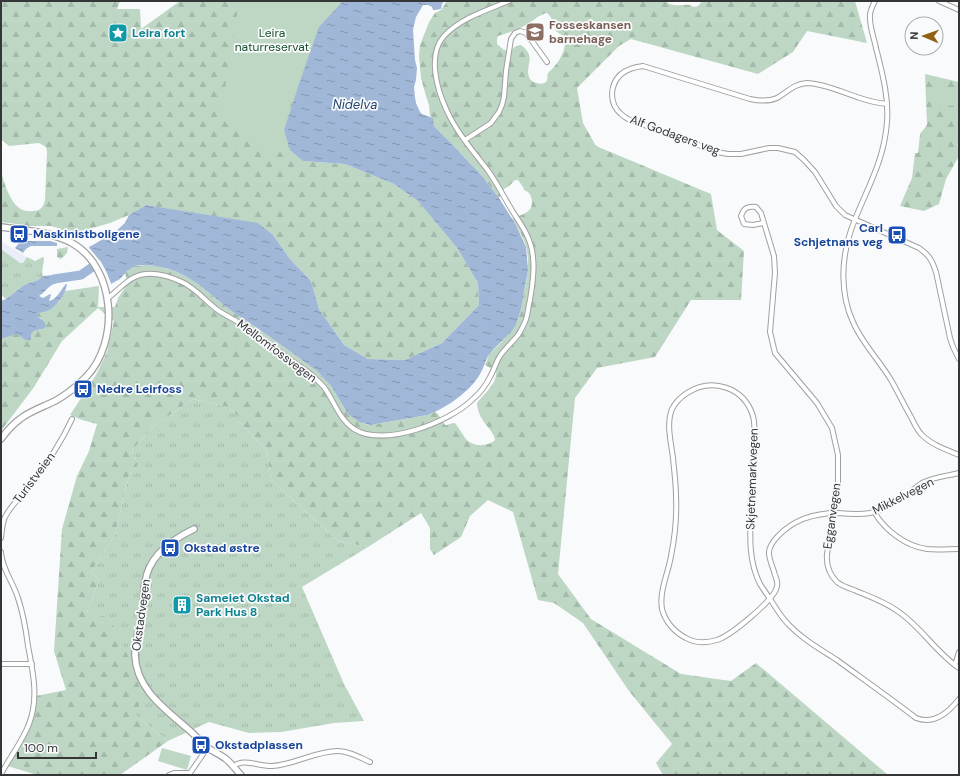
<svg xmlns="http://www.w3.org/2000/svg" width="960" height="776" viewBox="0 0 960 776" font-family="'DM Sans',sans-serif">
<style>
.built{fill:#e9eef7}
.grass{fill:url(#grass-tufts)}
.forest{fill:url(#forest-firs);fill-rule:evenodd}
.park{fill:#bdd7c4}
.water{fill:url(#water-ripples)}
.pier{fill:#f9fafc}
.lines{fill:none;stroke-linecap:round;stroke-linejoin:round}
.river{stroke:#a0b7d8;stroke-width:9}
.minor-casing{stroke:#9fa0a2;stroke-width:6}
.tertiary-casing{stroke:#9fa0a2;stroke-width:8}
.minor{stroke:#fff;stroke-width:4}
.tertiary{stroke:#fff;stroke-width:5.5}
.labels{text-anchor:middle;stroke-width:3.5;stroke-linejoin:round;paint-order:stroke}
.education-label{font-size:12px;font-weight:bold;fill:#785e54;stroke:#f9fafc;text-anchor:start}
.culture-label{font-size:12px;font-weight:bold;fill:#0d838f;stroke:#f9fafc;text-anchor:start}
.park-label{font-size:12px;fill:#18522f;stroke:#f9fafc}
.street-label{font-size:12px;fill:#353637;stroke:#f9fafc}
.transit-label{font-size:12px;font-weight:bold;fill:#164399;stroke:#f9fafc;text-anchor:start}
.water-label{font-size:13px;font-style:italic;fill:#264672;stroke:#f9fafc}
</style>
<defs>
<pattern id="grass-tufts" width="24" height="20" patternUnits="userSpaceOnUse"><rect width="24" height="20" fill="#bdd7c4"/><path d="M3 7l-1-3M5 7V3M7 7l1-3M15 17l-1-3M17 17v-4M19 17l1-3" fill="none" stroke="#a3b9a9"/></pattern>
<pattern id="forest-firs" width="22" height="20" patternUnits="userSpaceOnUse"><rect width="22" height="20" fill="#bdd7c4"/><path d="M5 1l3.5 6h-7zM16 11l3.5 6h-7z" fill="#a3b9a9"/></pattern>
<pattern id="water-ripples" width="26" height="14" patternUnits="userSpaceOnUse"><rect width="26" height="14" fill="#a0b7d8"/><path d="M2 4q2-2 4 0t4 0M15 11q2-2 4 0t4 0" fill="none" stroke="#8396b0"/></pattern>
</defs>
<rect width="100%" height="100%" fill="#f9fafc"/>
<!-- built -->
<path class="built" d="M1,241L28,258L2,283L1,287Z"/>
<!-- grass -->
<g class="grass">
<path d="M1,249L20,263H23L27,257L35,261L43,257L44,258C44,264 41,271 43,276L38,280L24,285L6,299L1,295V287L2,283H1Z"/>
<path d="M193,399L228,407L239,417V422L267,450L271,480L338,541L368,547L302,587L344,684L364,721L334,723L281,732L249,733L209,722L168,741L136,716L87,612L99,580L91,572L115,535L129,475L138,465L132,450L155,425Z"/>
</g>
<!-- forest -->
<g class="forest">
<path d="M1,1H120L117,9H140L141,29L180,1H343L303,161L345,164L394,184L418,201L457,248L478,283L479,305L442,343L405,360L368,359L344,345L319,309L311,281L290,259L273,235L187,212L146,205L129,215L110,223L82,231L73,233L66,232L58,228L51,226H30L2,222L1,221V153C1,158 1,163 1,168C2,179 10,201 18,207C22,211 28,212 33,211C41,211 43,207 45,200L47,152L46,147L39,143L9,146L1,139Z"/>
<path d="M447,1H666C672,8 682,4 690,5C696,9 699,6 702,1H855L867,43L807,31L793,52L758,74L631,39L619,46L577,88L583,123L596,146L711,194L717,230L744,251L741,300H691L655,357L597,368L575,398L558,574L591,619L681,674L731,681L756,663L888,775H663L656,763L672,744L629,691L583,623L554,603L538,600L513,512L488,500L470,516L461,537L434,555L430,549V528L421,513L368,547L338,541L271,480L267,450L239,422V417L228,407L193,399L155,425L132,450L138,465L129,475L115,535L91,572L99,580L87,612L109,618L131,662L142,696L136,716L168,741L120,775H34V774L4,765L21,737L36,696L66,690L54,651L62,529L77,476L89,451L97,424L82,420L70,415L96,375L107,352L114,321L98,308L62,341L34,387L1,431V339L16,333L19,335L23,339C31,334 32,330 41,329L42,319L37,316V314L59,302L65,291L99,286L98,307H115L118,298L127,285V280L125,273L127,271L133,266L145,265H150L169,269L177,272L185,276L198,284L230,310L270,337L317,371L331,386L348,414L365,424L370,425L428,415L435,412L438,414L445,425H447L453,423H455C459,428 462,434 466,439C473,447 488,447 495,440C494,434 490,430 487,426C482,420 477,411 477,403C484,394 498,383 496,371L485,365L489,355C500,343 514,332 519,317C523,294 532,269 526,246C523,236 517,227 512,218C517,216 523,215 527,212C534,208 533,197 528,192L524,190L523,187L518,180H515L509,186L504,189L499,198L482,176L450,142L434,126L432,117L430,116L429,105L426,96L421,78L419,56L420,45L429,22L435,13L441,10ZM546,13C556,17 548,30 564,36C568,50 558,64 548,73C547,76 548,80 546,82C541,86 530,82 529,77C525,64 537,57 521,45L516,46L510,51L504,50L497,44V38L498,36C508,33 517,30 526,25C533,21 539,15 546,13Z"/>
<path d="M925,74L959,82V143L957,145L959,146V156L946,179L939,204L924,211L900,206L912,178L915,153H918L920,134L927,125Z"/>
<path d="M68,247L67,253L61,259L57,257V249Z"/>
</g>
<!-- park -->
<g class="park">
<path d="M239,1H349L318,39L308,57L304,74L295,91L284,128L286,142L290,153L264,151L222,107Z"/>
<path d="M936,88L959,89V106L936,105Z"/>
<path d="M162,748L191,756L187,770L158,761Z"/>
</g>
<!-- water -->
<g class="water">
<path d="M343,1H444L442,4L441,9L435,10H433L432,7L428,5H423L416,17L413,30L415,60L417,68L416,80L414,87L415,97L416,103L420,112L422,114L433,118L434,126L450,142L482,176L499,198L516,225L526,247L528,269L527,276C524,290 522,309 517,322C512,335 498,343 489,355C485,360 484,368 480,374C471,391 446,408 428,415L370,425L359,422L348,414L331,386L317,371L270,337L230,310L198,284L185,276L177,272L169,269L150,265H138L133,267L127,271L120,279L111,284C106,270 99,259 89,248L90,246H91L115,232L125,223L129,215L146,205L258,223L273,235L290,259L311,281L319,309L344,345L368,359L405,360L442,343L479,305L478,283L457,248L418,201L394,184L345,164L303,161L290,150L284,130L301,78L319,27Z"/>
<path d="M24,241H50L57,243V246H31L26,249L23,253L15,248L19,243Z"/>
<path d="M63,274L67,277C60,283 59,281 52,285C47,288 44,293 39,296L43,298L50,294L51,295L49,301C58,299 60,290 66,284H67C66,293 58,305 49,310C45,312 41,312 37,314V316C41,319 48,323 45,328C40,330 34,329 31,334V338L30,340C23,342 21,335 16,334L1,339V301L6,299L24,285L38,280L43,276Z"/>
</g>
<!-- pier -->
<path class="pier" d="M87,248H89L101,262L106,271L111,284H109L104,272L99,263Z"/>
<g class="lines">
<!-- river -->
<path class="river" d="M54,279L81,275L91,268"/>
<!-- minor casing -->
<g class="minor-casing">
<g id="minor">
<path d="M875,1C872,7 869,12 870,18C870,28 874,38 876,48C882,72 889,97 887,122C884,164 864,193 851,230C841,259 840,294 853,322C862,343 879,360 891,380C898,392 904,405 911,417C914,423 917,430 922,435C932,445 947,450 959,455"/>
<path d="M939,1L959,10"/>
<path d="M887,104C877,103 869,101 860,98C844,93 823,83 807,83C793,84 788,92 777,98C768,102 759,101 750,99L643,66C626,68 613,75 612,94C612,102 615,109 621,114C623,116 626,118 628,119L717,152L728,154H741L769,148H778L795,152L804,160L815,172L836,206L845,215L919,248C929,255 932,260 936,272L950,338L953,347L959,359"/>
<path d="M465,140L491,123L499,112L502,105L504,97L506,71L511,39L515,33L520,31L526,33L529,37L547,62"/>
<path d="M763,223L753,225L744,224L741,216C744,208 747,206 756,207L761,213L774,256L775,273L770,332L775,353L817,403L832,428L838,455V488L827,554C826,565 829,574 837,582C842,586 848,588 854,590C868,596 883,601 896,610C920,625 935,652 959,668"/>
<path d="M108,298C120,289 130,275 146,274C158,273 171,277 182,282C197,289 206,302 219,311C227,316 235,320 243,325C257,335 270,345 284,355C294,363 305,369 314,377C317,380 321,384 324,387C334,401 339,419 354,429C384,448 450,422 473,399C480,393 486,385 490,377C494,370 496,362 500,356C505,348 513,342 518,335C521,331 523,326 525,322C528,315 528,307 530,300C532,286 535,272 533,258C532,240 523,227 513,212C505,199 498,185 489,172C474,152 457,133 447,111C437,90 427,55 444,36C461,18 487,10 509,1"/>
<path d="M959,473C947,476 933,477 922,483C916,487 911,492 905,496C894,503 882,510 870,513C860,515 848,514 838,513C815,513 794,519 778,536C763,552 770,557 775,575C776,577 778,584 777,586C776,599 730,636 717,640C707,643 695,643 686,638C674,632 665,621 662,609C659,591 668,574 671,556C675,536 677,515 676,496C676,483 674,470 673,458C671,442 666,424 672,409C675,403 681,397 687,393C712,377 744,387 753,416C756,428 754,442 754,454C753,472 752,491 751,509C750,535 748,560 760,584C764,590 768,596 772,602C777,610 782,618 788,624C802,639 820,649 837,660C863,679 890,698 916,718C934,725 949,712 959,699"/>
<path d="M874,512C885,530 905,546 927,549C937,550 949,549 959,549"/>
<path d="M1,538C2,531 2,524 5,517C11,505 22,496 30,485C46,465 61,443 72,419"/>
<path d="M1,552C2,569 13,582 18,598C23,613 26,630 28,646C33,672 39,698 29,724C22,742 10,757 1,774"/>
<path d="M1,664H32"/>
<path d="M955,665L959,652"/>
<path d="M233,767C243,757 259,767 272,766C294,765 315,751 338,751C349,751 359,757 370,762"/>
<path d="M169,775L174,773H190L208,747"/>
</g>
</g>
<!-- tertiary casing -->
<g class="tertiary-casing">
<g id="tertiary">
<path d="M1,227C24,230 52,232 72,243C116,268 120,342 86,377C77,386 66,395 55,401C43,407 30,411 20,419C12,425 6,432 1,439"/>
<path d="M194,529C171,540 148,556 145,583C143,591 144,599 143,607C142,623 135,638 135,655C136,689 165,709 188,729C195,735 201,742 208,748C214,752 221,755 226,759C232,764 236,770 241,775"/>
</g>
</g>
<!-- minor -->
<use href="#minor" class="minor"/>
<!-- tertiary -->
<use href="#tertiary" class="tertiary"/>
</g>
<!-- icons -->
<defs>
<g id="school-square" transform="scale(1)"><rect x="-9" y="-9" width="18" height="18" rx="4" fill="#8d6e63" stroke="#f9fafc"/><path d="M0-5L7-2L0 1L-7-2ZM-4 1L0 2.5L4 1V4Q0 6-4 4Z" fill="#fff"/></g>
<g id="sight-square" transform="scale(1)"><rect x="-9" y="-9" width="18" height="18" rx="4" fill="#0f9aa8" stroke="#f9fafc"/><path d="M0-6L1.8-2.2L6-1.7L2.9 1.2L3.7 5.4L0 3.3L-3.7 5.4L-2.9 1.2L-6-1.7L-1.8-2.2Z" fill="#fff"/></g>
<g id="bus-square" transform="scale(1)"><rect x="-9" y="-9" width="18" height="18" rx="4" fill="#1a4fb4" stroke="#f9fafc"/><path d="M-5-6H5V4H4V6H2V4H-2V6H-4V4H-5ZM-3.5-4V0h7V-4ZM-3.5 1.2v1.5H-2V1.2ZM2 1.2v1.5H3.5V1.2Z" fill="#fff"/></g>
<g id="building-square" transform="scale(1)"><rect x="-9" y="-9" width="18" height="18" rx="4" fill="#0f9aa8" stroke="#f9fafc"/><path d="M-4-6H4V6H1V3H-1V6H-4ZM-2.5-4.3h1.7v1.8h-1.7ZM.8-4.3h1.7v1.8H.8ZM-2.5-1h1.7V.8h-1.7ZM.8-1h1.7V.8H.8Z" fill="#fff"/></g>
</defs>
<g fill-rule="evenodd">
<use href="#school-square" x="535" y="32"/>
<use href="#sight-square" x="118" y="33"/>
<use href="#bus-square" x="19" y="234"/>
<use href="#bus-square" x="897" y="235"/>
<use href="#bus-square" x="83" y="389"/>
<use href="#bus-square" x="170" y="548"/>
<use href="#building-square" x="182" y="605"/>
<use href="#bus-square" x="201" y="745"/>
</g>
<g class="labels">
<!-- education labels -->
<g class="education-label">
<text x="549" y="29">Fosseskansen<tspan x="549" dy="14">barnehage</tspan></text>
</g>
<!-- culture labels -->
<g class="culture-label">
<text x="132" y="37">Leira fort</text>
<text x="196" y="602">Sameiet Okstad<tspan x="196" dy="14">Park Hus 8</tspan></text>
</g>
<!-- park labels -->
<g class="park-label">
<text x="272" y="37">Leira<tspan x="272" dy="14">naturreservat</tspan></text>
</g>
<!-- street labels -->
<g class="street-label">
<text transform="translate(675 135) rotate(20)" y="4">Alf Godagers veg</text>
<text transform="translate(277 351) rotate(37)" y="4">Mellomfossvegen</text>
<text transform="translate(34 478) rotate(-53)" y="4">Turistveien</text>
<text transform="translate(752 479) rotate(-88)" y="4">Skjetnemarkvegen</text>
<text transform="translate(903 496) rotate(-27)" y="4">Mikkelvegen</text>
<text transform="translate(832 516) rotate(-82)" y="4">Egganvegen</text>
<text transform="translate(141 615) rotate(-82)" y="4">Okstadvegen</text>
</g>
<!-- transit labels -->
<g class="transit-label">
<text x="883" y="232" text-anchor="end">Carl<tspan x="883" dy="14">Schjetnans veg</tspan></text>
<text x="33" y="238">Maskinistboligene</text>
<text x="97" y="393">Nedre Leirfoss</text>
<text x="184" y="552">Okstad østre</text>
<text x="215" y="749">Okstadplassen</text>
</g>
<!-- water labels -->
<g class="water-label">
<text x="355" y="109">Nidelva</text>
</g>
</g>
<!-- border -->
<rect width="960" height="776" fill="none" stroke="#353637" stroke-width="4"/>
<!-- north arrow -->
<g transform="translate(924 36) rotate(272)"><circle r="19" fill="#f9fafc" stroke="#abacad"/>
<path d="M0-3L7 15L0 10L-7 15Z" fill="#926011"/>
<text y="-6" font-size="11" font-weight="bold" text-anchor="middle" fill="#353637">N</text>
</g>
<!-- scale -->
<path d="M18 752v6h78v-6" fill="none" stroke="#353637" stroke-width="2"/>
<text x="24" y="752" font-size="12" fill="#353637" stroke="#f9fafc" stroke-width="3" paint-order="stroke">100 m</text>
</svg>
